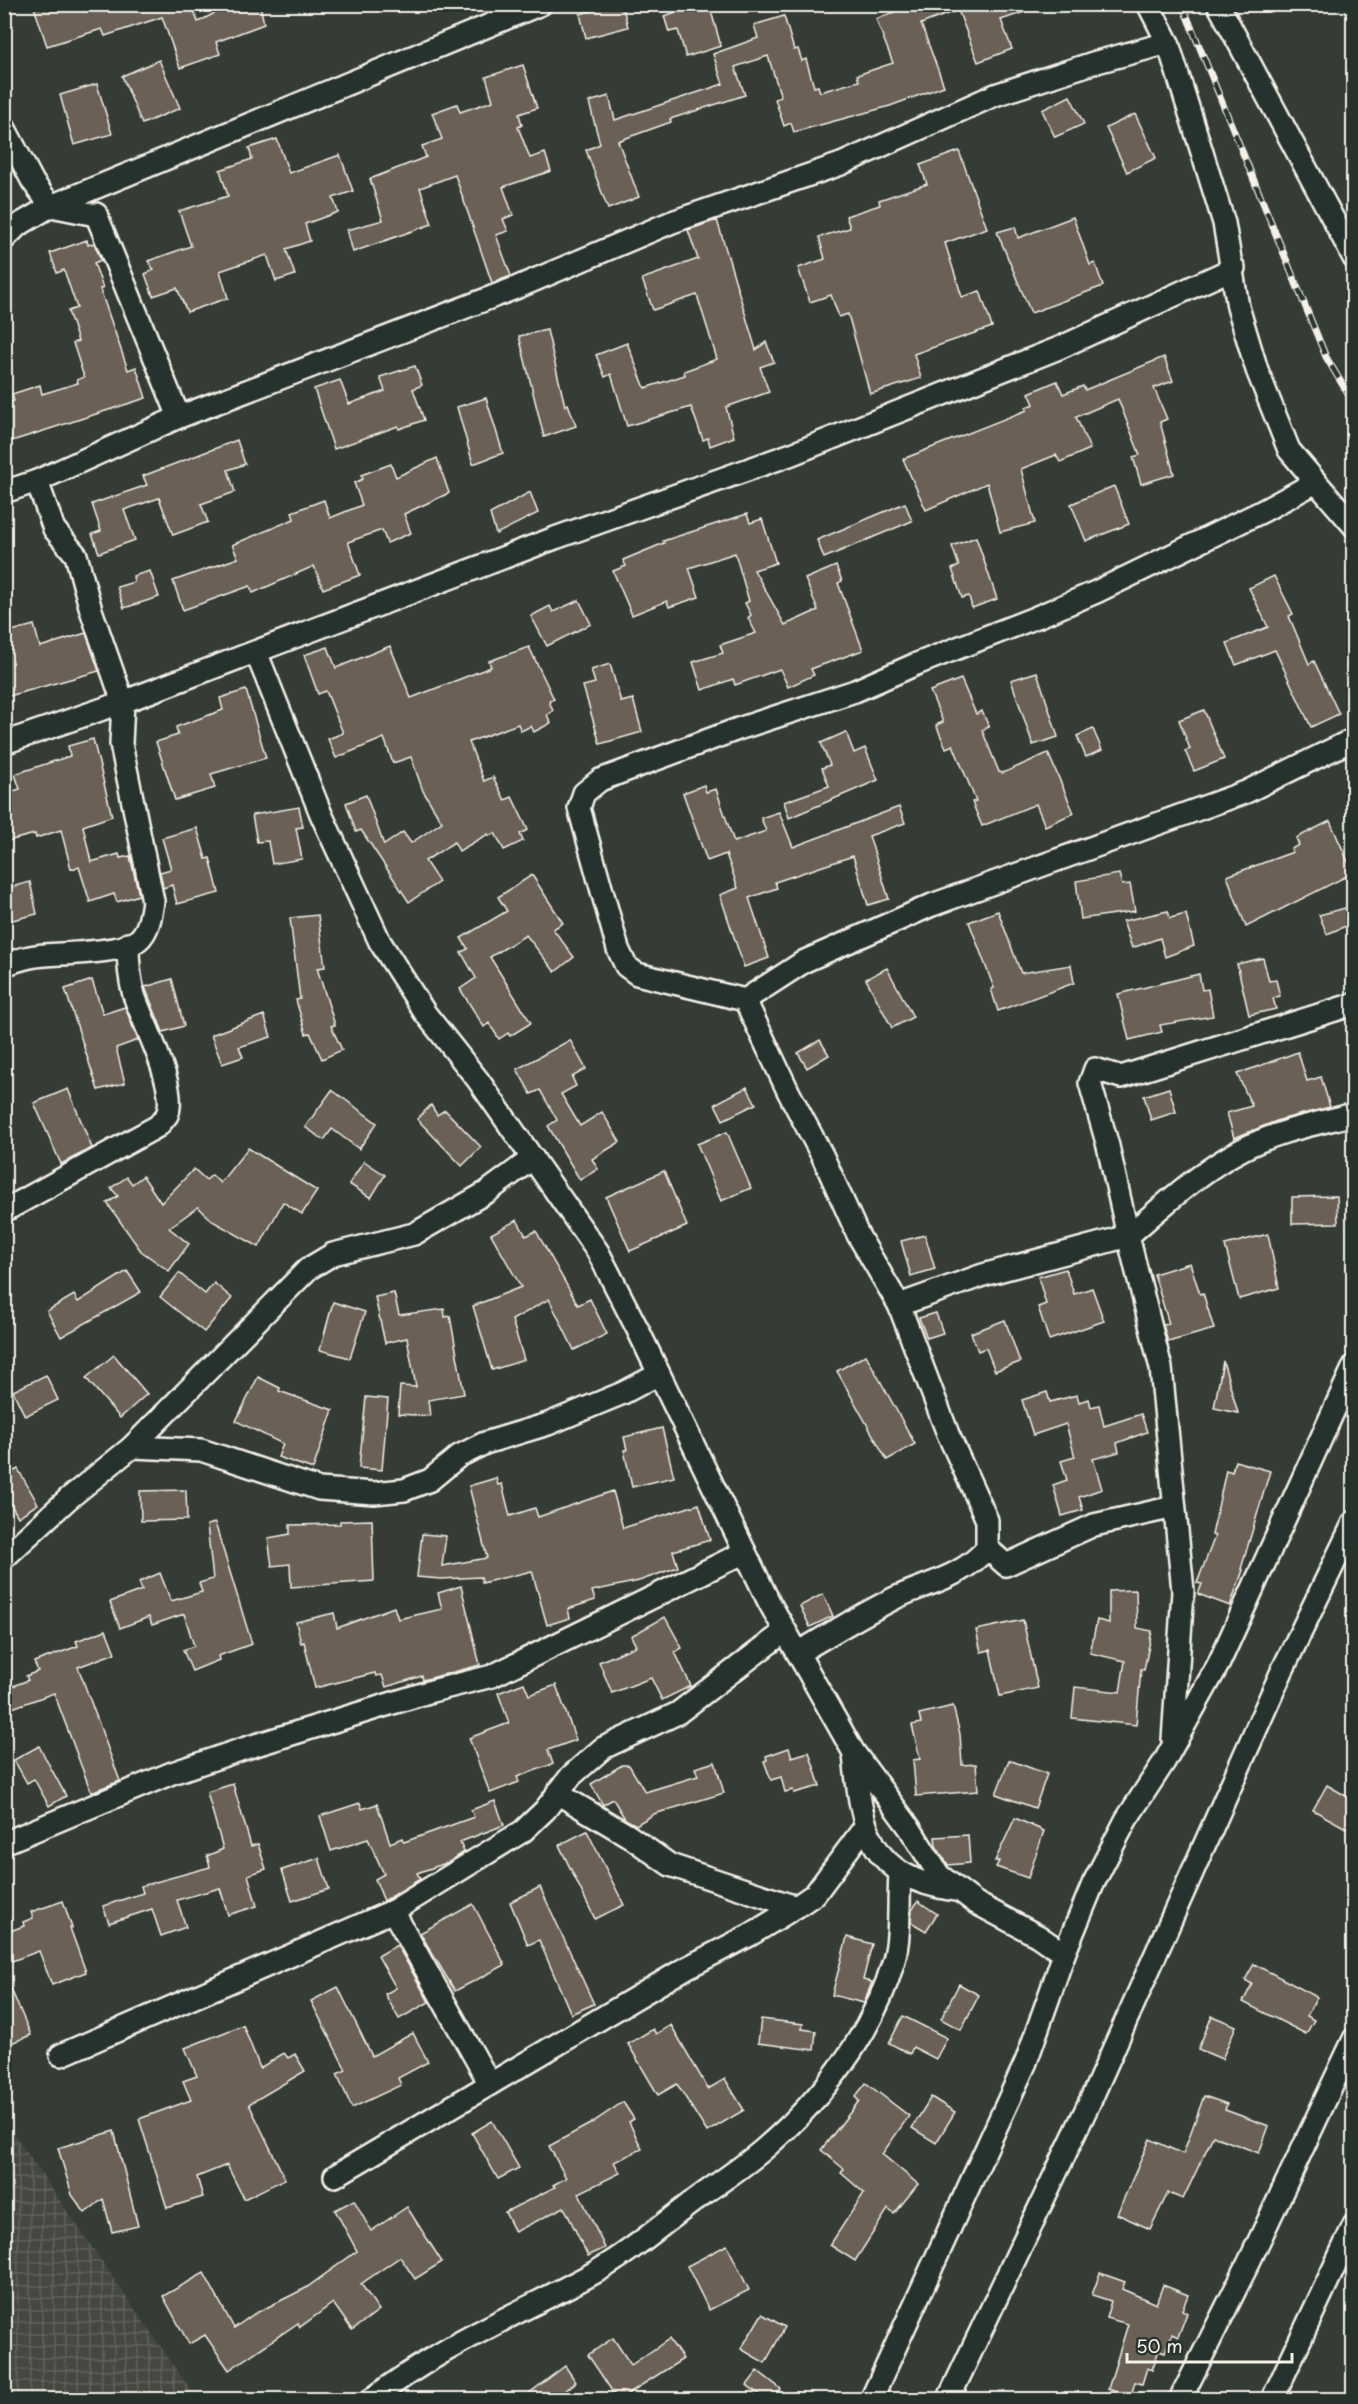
<svg xmlns="http://www.w3.org/2000/svg" width="1358" height="2404" viewBox="0 0 1358 2404" font-family="'Playpen Sans',sans-serif">
<style>
.industrial{fill:url(#industrial-grid)}
.building{fill:#6b6155;stroke:#f4f1e8;stroke-width:1.5}
.lines{fill:none;stroke-linecap:round;stroke-linejoin:round}
.minor-casing{stroke:#f4f1e8;stroke-width:26}
.minor{stroke:#26332d;stroke-width:21}
.rail-casing{stroke:#f4f1e8;stroke-width:7}
.rail{stroke:#26332d;stroke-width:4.5;stroke-dasharray:14;stroke-linecap:butt}
</style>
<defs>
<pattern id="industrial-grid" width="8" height="8" patternUnits="userSpaceOnUse" patternTransform="scale(1.5)"><rect width="8" height="8" fill="#44473f"/><path d="M0 4h8M4 0v8" fill="none" stroke="#60625b"/></pattern>
</defs>
<rect width="100%" height="100%" fill="#343c35"/>
<filter id="ink" filterUnits="userSpaceOnUse"><feTurbulence type="fractalNoise" baseFrequency=".0167" numOctaves="2"/><feDisplacementMap in="SourceGraphic" scale="12" xChannelSelector="R" yChannelSelector="G"/><feConvolveMatrix kernelMatrix="1 2 1 2 8 2 1 2 1" color-interpolation-filters="sRGB"/></filter>
<g filter="url(#ink)">
<!-- industrial -->
<path class="industrial" d="M4,2121H5L197,2399H5Z"/>
<!-- building -->
<g class="building">
<path d="M33,4H191L198,22L232,4H260L264,24L216,42L220,54L180,68L162,17L105,36L102,29L47,46Z"/>
<path d="M615,4H622L628,27L586,38L580,14Z"/>
<path d="M701,4H709L721,46L686,57L678,30L669,32L664,16Z"/>
<path d="M915,4H1039V7L1001,20L1012,49L978,62L958,10L921,24L944,86L890,106L794,132L791,123L784,126L775,99L781,97L768,56L735,67L745,95L670,119L671,122L618,141L639,197L608,209L586,150L600,144L589,102L609,96L615,120L723,84L713,54L758,38L754,25L784,16L794,50L798,49L802,61L806,59L814,87L818,86L820,92L859,81L857,75L893,63L876,19Z"/>
<path d="M159,60L180,108L142,124L122,76Z"/>
<path d="M523,65L537,108L519,114L522,125L518,127L530,158L545,153L551,171L503,187L513,215L503,219L508,231L496,235L511,276L492,283L455,175L420,188L432,224L353,252L347,230L383,220L370,179L426,157L422,146L442,139L432,113L457,104L460,112L493,101L486,77Z"/>
<path d="M97,84L112,134L74,145L60,95Z"/>
<path d="M1070,96L1084,124L1055,137L1042,110Z"/>
<path d="M1135,114L1156,158L1127,172L1106,128Z"/>
<path d="M277,139L289,173L340,155L353,191L333,198L338,212L305,224L310,241L286,249L295,275L276,281L267,255L220,271L228,298L187,312L177,288L153,296L145,274L154,270L148,261L191,246L179,211L228,196L220,170L252,159L249,148Z"/>
<path d="M959,151L987,228L945,243L962,297L980,291L992,327L914,354L921,378L870,394L848,314L839,317L831,295L810,302L798,268L825,259L819,237L850,228L846,216L880,205L879,200L927,184L920,165Z"/>
<path d="M1073,217L1090,265L1095,263L1103,286L1031,313L997,232L1015,227L1018,238Z"/>
<path d="M717,220L756,350L766,342L774,362L760,367L769,392L726,407L734,437L710,446L708,438L703,440L691,407L627,426L611,374L605,377L596,355L627,343L645,388L685,375L684,371L717,359L697,295L653,310L642,279L698,259L688,230Z"/>
<path d="M87,240L88,245L94,243L101,260L94,263L103,288L100,289L128,370L136,367L146,398L12,441L10,434L4,435V404L14,401L12,394L40,385L42,394L78,383L77,380L84,377L73,343L78,341L68,311L77,308L64,270L57,273L50,253Z"/>
<path d="M547,330L565,406L568,404L576,426L544,437L519,336Z"/>
<path d="M1164,357L1173,381L1154,388L1167,419L1160,422L1174,474L1141,484L1133,457L1140,455L1118,399L1076,417L1090,449L1060,462L1056,455L1021,469L1035,523L1000,532L987,483L926,510L903,459L1027,410L1026,407L1034,404L1029,393L1057,381L1063,394L1083,386L1085,390Z"/>
<path d="M415,366L422,385L413,389L424,420L399,429L398,426L334,449L314,389L340,380L349,404L385,391L380,377Z"/>
<path d="M486,398L503,453L473,464L457,407Z"/>
<path d="M237,440L245,464L228,470L235,492L201,504L208,522L173,535L159,498L124,510L135,540L99,553L92,534L101,531L92,504L147,485L143,476Z"/>
<path d="M437,458L449,493L404,514L411,533L387,543L382,530L348,542L360,575L323,589L314,566L253,593L250,586L183,610L173,581L238,558L232,545L294,519L292,512L324,500L330,518L362,505L354,483L363,479L361,475L391,464L396,477Z"/>
<path d="M1114,486L1129,524L1086,541L1071,504Z"/>
<path d="M530,492L538,513L496,534L490,514Z"/>
<path d="M905,503L912,521L824,558L817,540Z"/>
<path d="M747,514L750,523L762,519L776,563L754,570L785,625L818,610L805,579L836,566L842,581L838,583L863,650L811,669L814,675L788,687L780,669L735,685L733,679L702,690L693,662L723,653L720,645L756,633L748,618L751,615L745,603L749,601L735,553L689,568L699,597L669,607L667,601L632,615L613,571L626,566L623,560L664,543L663,541Z"/>
<path d="M976,537L997,599L972,608L969,596L962,598L952,569L959,566L952,546Z"/>
<path d="M150,571L159,597L124,608L117,587L134,582L133,576Z"/>
<path d="M1274,576L1293,614L1289,616L1309,664L1314,661L1339,714L1311,727L1275,650L1236,665L1227,643L1268,627L1249,588Z"/>
<path d="M579,600L591,624L547,646L531,616L550,606L553,612Z"/>
<path d="M34,625L40,647L86,633L99,671L9,696L4,681V633Z"/>
<path d="M390,646L411,698L491,667L489,661L529,647L554,699L549,701L553,711L547,715L551,723L534,732L531,726L521,731L518,724L469,742L484,781L493,777L505,800L512,797L528,830L520,834L523,841L504,850L495,833L489,836L488,834L459,851L454,842L425,861L439,882L409,902L361,830L356,832L346,803L366,795L384,845L403,832L411,843L442,822L423,791L411,757L393,763L384,738L336,758L328,739L343,733L326,691L318,694L304,655L328,647L336,668Z"/>
<path d="M610,664L621,702L633,699L642,732L600,744L583,686L595,683L591,670Z"/>
<path d="M1037,672L1058,737L1033,745L1011,680Z"/>
<path d="M961,679L976,714L982,711L989,727L982,730L999,772L1003,773L1048,753L1074,813L1045,826L1036,804L982,826L972,802L976,801L953,745L946,748L936,725L943,722L930,691Z"/>
<path d="M246,690L266,758L211,774L215,788L175,800L156,742L178,735L176,727L223,710L220,698Z"/>
<path d="M1204,710L1224,759L1194,771L1185,751L1190,749L1179,720Z"/>
<path d="M1093,729L1102,750L1086,757L1077,736Z"/>
<path d="M846,732L854,753L865,748L878,780L789,818L784,802L829,786L822,768L830,765L821,743Z"/>
<path d="M93,739L112,816L83,826L91,862L119,854L120,858L130,856L139,895L117,902L114,894L90,902L79,867L71,869L61,830L36,838L35,834L4,842V794L20,789L15,774L70,756L68,746Z"/>
<path d="M704,785L706,792L716,789L734,842L766,831L761,818L779,812L793,847L899,807L905,823L869,836L889,899L868,905L853,856L775,882L777,888L749,898L769,958L744,967L720,895L738,888L726,854L707,861L683,793Z"/>
<path d="M299,807L303,827L296,828L302,859L272,864L268,841L257,842L252,815Z"/>
<path d="M1330,821L1353,873L1246,927L1227,876L1293,852L1291,849L1299,845L1296,838Z"/>
<path d="M197,828L206,859L210,858L219,893L177,904L172,885L163,888L160,872L171,869L162,838Z"/>
<path d="M1119,874L1122,885L1130,884L1135,911L1081,919L1076,881Z"/>
<path d="M532,875L563,923L553,929L574,957L555,972L526,935L490,957L531,1023L510,1036L508,1033L499,1039L489,1023L484,1027L460,989L476,978L461,952L468,949L461,938L507,911L498,897Z"/>
<path d="M30,882L37,914L4,922V889Z"/>
<path d="M1353,906V923L1327,934L1319,915Z"/>
<path d="M998,911L1021,973L1071,965L1074,983L998,1011L991,989L994,988L969,922Z"/>
<path d="M1168,911L1170,918L1186,914L1194,946L1165,957L1160,938L1132,948L1123,921Z"/>
<path d="M318,915L325,967L317,968L335,1025L331,1026L342,1050L322,1059L310,1033L306,1034L296,1000L300,999L290,918Z"/>
<path d="M1263,958L1269,981L1276,980L1280,996L1273,998L1276,1009L1249,1015L1237,964Z"/>
<path d="M887,968L913,1017L892,1028L866,979Z"/>
<path d="M1199,974L1202,990L1208,989L1213,1016L1160,1025L1162,1032L1129,1040L1118,994Z"/>
<path d="M172,979L184,1026L163,1032L145,987Z"/>
<path d="M92,980L103,1014L125,1007L138,1040L116,1048L125,1083L98,1090L65,989Z"/>
<path d="M264,1015L271,1037L239,1047L243,1057L222,1064L211,1035Z"/>
<path d="M570,1040L586,1069L572,1077L576,1086L561,1094L580,1126L602,1112L620,1142L592,1159L598,1169L580,1180L548,1126L557,1120L540,1090L531,1094L517,1069Z"/>
<path d="M820,1040L829,1055L807,1068L798,1053Z"/>
<path d="M1298,1052L1307,1081L1321,1077L1330,1107L1279,1120L1234,1138L1227,1113L1252,1106L1237,1074Z"/>
<path d="M747,1087L756,1104L723,1120L715,1104Z"/>
<path d="M1169,1088L1176,1112L1151,1120L1144,1096Z"/>
<path d="M68,1089L92,1148L61,1164L34,1103Z"/>
<path d="M332,1090L377,1123L359,1149L332,1129L324,1140L305,1127Z"/>
<path d="M431,1105L437,1115L445,1110L481,1147L462,1166L417,1119Z"/>
<path d="M727,1132L751,1188L721,1201L697,1144Z"/>
<path d="M248,1148L317,1191L302,1214L283,1202L259,1247L214,1222L198,1207L169,1228L189,1244L169,1271L141,1251L107,1203L118,1196L111,1188L127,1177L132,1184L143,1176L161,1203L194,1169L206,1180L212,1175L220,1183Z"/>
<path d="M364,1161L385,1175L371,1198L349,1184Z"/>
<path d="M664,1171L687,1226L630,1251L606,1197Z"/>
<path d="M1337,1196L1338,1223L1292,1224V1197Z"/>
<path d="M517,1220L526,1236L536,1231L578,1305L590,1299L607,1334L574,1350L549,1299L512,1320L524,1360L492,1370L473,1306L521,1287L491,1234Z"/>
<path d="M1268,1234L1279,1288L1239,1299L1225,1245Z"/>
<path d="M925,1235L935,1269L911,1276L901,1241Z"/>
<path d="M1190,1263L1200,1294L1203,1293L1214,1329L1168,1342L1163,1325L1169,1324L1154,1274Z"/>
<path d="M1066,1269L1074,1294L1092,1288L1104,1321L1049,1340L1038,1307L1046,1304L1038,1277Z"/>
<path d="M127,1271L141,1292L61,1337L47,1311L74,1295L78,1302Z"/>
<path d="M179,1273L205,1294L214,1283L232,1298L204,1332L160,1297Z"/>
<path d="M394,1293L399,1315L444,1309L445,1317L450,1316L464,1394L428,1400L430,1416L398,1414L400,1386L416,1387L407,1338L385,1343L375,1297Z"/>
<path d="M333,1302L365,1312L350,1358L320,1350Z"/>
<path d="M936,1313L943,1333L927,1338L919,1318Z"/>
<path d="M1005,1320L1020,1362L995,1371L986,1348L978,1351L971,1333Z"/>
<path d="M114,1355L147,1394L120,1418L86,1378Z"/>
<path d="M866,1355L915,1444L887,1460L837,1371Z"/>
<path d="M1223,1361L1238,1413L1214,1408Z"/>
<path d="M46,1375L58,1400L25,1416L13,1391Z"/>
<path d="M258,1377L280,1388L279,1391L333,1410L313,1469L278,1457L283,1444L236,1421Z"/>
<path d="M1047,1392L1050,1402L1077,1395L1079,1402L1089,1399L1091,1407L1099,1405L1104,1426L1141,1414L1147,1432L1117,1443L1119,1452L1093,1459L1102,1489L1079,1497L1083,1510L1062,1516L1053,1485L1067,1480L1061,1461L1075,1457L1066,1424L1033,1435L1022,1400Z"/>
<path d="M366,1397L388,1399L382,1470L359,1468Z"/>
<path d="M662,1428L674,1477L632,1487L624,1450H627L624,1437Z"/>
<path d="M1235,1461L1270,1471L1241,1569L1243,1570L1230,1606L1198,1594L1202,1584L1197,1583L1215,1536L1212,1535L1226,1470L1232,1472Z"/>
<path d="M18,1469L38,1504L18,1517L4,1493V1476Z"/>
<path d="M496,1478L498,1485L502,1484L510,1516L535,1508L538,1517L613,1491L623,1528L699,1504L710,1540L673,1551L678,1567L639,1581L592,1591L595,1600L568,1609L570,1618L547,1625L532,1571L482,1583L481,1577L441,1579L417,1577L422,1534L446,1536L442,1566L487,1558L469,1486Z"/>
<path d="M186,1490L187,1520L141,1521L140,1491Z"/>
<path d="M372,1520L374,1581L291,1587L290,1564L272,1566L268,1538L290,1534V1525L340,1524V1521Z"/>
<path d="M215,1523L252,1644L218,1656L219,1660L192,1671L183,1650L194,1646L184,1614L152,1625L149,1617L120,1628L110,1602L142,1590L139,1582L160,1573L171,1601L202,1592L199,1583L213,1579L207,1525Z"/>
<path d="M461,1586L480,1665L423,1680L422,1676L386,1687L382,1675L376,1676L375,1673L315,1688L304,1642L301,1643L296,1622L334,1613L337,1628L394,1607L398,1619L442,1609L438,1593Z"/>
<path d="M1136,1590L1137,1628L1152,1631L1144,1670L1141,1669L1136,1725L1072,1718L1075,1687L1120,1692L1125,1661L1090,1653L1097,1620L1109,1623V1591Z"/>
<path d="M823,1594L833,1616L810,1627L800,1606Z"/>
<path d="M665,1617L682,1648L675,1652L691,1686L662,1700L651,1678L612,1693L599,1662L636,1646L631,1636Z"/>
<path d="M1023,1620L1038,1688L1000,1696L990,1650L981,1652L976,1630Z"/>
<path d="M106,1630L115,1653L78,1667L120,1781L91,1792L54,1693L4,1711V1690L28,1680L26,1676L38,1671L34,1662L78,1646L76,1641Z"/>
<path d="M524,1683L529,1695L556,1685L576,1740L548,1750L553,1764L517,1777L519,1782L490,1793L469,1738L509,1723L498,1693Z"/>
<path d="M953,1706L960,1734L962,1765L976,1764L978,1791L916,1796L913,1760L920,1759L912,1725L921,1723L919,1714Z"/>
<path d="M39,1746L66,1796L49,1806L34,1779L27,1783L14,1760Z"/>
<path d="M789,1748L792,1757L809,1752L820,1786L794,1793L793,1790L785,1792L781,1777L771,1780L764,1761L767,1760L766,1756Z"/>
<path d="M1009,1760L1047,1774L1035,1808L996,1794Z"/>
<path d="M715,1762L724,1793L654,1814L636,1825L625,1819L613,1799L603,1805L591,1784L622,1765H629L645,1792L698,1776L695,1768Z"/>
<path d="M233,1784L251,1846L258,1844L266,1869L248,1875L257,1906L228,1915L220,1888L177,1900L186,1927L161,1936L152,1909L109,1923L103,1906L143,1893L141,1886L210,1867L207,1856L223,1849L207,1792Z"/>
<path d="M1327,1785L1353,1800V1832L1313,1810Z"/>
<path d="M495,1801L504,1825L460,1842L464,1852L449,1862L417,1873L420,1879L384,1901L375,1879L384,1874L368,1839L331,1851L320,1816L360,1803L362,1809L377,1804L390,1843L402,1838L404,1842L474,1817L471,1810Z"/>
<path d="M1015,1818L1044,1831L1028,1878L996,1867L999,1861H995Z"/>
<path d="M587,1831L624,1905L595,1919L559,1845Z"/>
<path d="M968,1835L970,1863L948,1865L936,1846L935,1837Z"/>
<path d="M319,1858L329,1889L292,1901L282,1870Z"/>
<path d="M540,1887L594,2004L571,2014L539,1940L528,1945L510,1902Z"/>
<path d="M63,1901L72,1928H70L86,1972L52,1985L39,1951L4,1964V1933L24,1926L23,1922L33,1918L31,1912Z"/>
<path d="M918,1901L937,1914L926,1931L911,1922L912,1910Z"/>
<path d="M473,1904L505,1965L455,1991L420,1933Z"/>
<path d="M847,1937L872,1944L863,1980L872,1982L864,2003L832,1995Z"/>
<path d="M397,1945L429,2002L399,2019L385,1994L396,1988L378,1956Z"/>
<path d="M1254,1964L1317,1997L1307,2016L1314,2020L1306,2034L1243,2002L1252,1984L1245,1980Z"/>
<path d="M4,1973L31,2035L4,2046Z"/>
<path d="M959,1984L979,1995L961,2030L941,2019Z"/>
<path d="M338,1987L372,2056L413,2033L428,2062L398,2078L401,2085L352,2108L337,2074L346,2070L311,2001Z"/>
<path d="M903,2016L947,2038L936,2059L913,2047L910,2054L889,2043Z"/>
<path d="M1212,2016L1236,2026L1222,2059L1198,2049Z"/>
<path d="M761,2019L803,2024L802,2029L816,2031L814,2050L758,2043Z"/>
<path d="M243,2025L260,2068L284,2053L288,2058L295,2054L305,2071L249,2104L285,2179L244,2199L227,2165L197,2177L203,2197L167,2208L139,2119L191,2100L183,2081L197,2076L185,2048Z"/>
<path d="M671,2025L708,2089L725,2079L744,2110L707,2132L677,2084L658,2095L628,2044L653,2029L656,2034Z"/>
<path d="M866,2083L909,2116L882,2154L918,2184L894,2214L888,2209L855,2261L830,2245L864,2193L841,2173L844,2169L821,2150L859,2101L855,2097Z"/>
<path d="M1204,2096L1227,2104L1225,2110L1269,2126L1259,2153L1213,2136L1183,2199L1168,2193L1150,2229L1117,2214L1150,2139L1183,2154Z"/>
<path d="M931,2097L955,2112L936,2143L912,2128Z"/>
<path d="M623,2102L634,2119L629,2122L642,2149L614,2162L620,2173L579,2193L605,2248L588,2256L564,2207L515,2232L505,2212L555,2187L553,2185L566,2178L549,2146L590,2124Z"/>
<path d="M492,2121L519,2168L498,2179L472,2133Z"/>
<path d="M114,2131L138,2226L112,2232L103,2199L85,2213L72,2195L58,2148Z"/>
<path d="M354,2200L371,2231L407,2207L442,2262L415,2279L400,2257L361,2284L379,2310L352,2330L333,2303L300,2327L298,2323L229,2370L205,2335L189,2344L163,2296L204,2273L234,2328L254,2314L306,2288L357,2251L335,2210Z"/>
<path d="M727,2245L749,2290L709,2310L687,2266Z"/>
<path d="M1100,2273L1125,2282L1122,2289L1156,2304L1163,2285L1188,2295L1182,2310L1187,2313L1178,2337L1172,2334L1165,2352L1159,2350L1152,2370L1147,2368L1142,2384L1135,2382L1131,2396L1108,2389L1128,2324L1106,2318L1111,2301L1092,2295Z"/>
<path d="M762,2314L785,2327L765,2363L741,2349Z"/>
<path d="M613,2338L631,2365L669,2339L683,2359L618,2400L588,2355Z"/>
<path d="M565,2366L576,2382L553,2400H520Z"/>
<path d="M758,2371L781,2389L773,2400H766L747,2385Z"/>
</g>
<g class="lines">
<!-- minor casing -->
<g class="minor-casing">
<g id="minor">
<path d="M1218,4L1354,258"/>
<path d="M1168,43L1224,223L1238,307L1257,370L1289,450L1316,482L1263,511L1096,592L1037,617L914,665L855,691L738,729L600,780L584,793L579,808L618,949L626,966L637,974L745,1000L789,1093L823,1157L858,1235L899,1305L983,1275L1128,1236L1108,1146L1090,1083L1095,1069L1121,1077L1354,1004"/>
<path d="M4,127L33,182L51,206L96,215"/>
<path d="M96,214L179,417L518,287L672,222L841,164L995,95L1093,63L1168,43L1148,4"/>
<path d="M4,239L17,226L51,206L541,4"/>
<path d="M1316,482L1354,526"/>
<path d="M4,492L37,481L179,417"/>
<path d="M256,652L321,814L380,942L425,1013L478,1080L598,1252L638,1330L769,1602L853,1751L909,1827L939,1875L976,1903L1038,1936L1064,1954"/>
<path d="M4,743L123,702L91,610L76,555L54,529L37,481"/>
<path d="M4,965C15,961 25,957 36,956C57,953 122,954 138,940C149,931 151,914 153,901L121,744L123,702L555,538L792,454L1059,348L1234,268"/>
<path d="M745,1000L805,961L932,905L1246,792L1354,739"/>
<path d="M4,1211L158,1126C161,1122 165,1118 167,1115C179,1089 142,1021 134,995C129,978 128,961 128,944"/>
<path d="M132,1447L201,1450L319,1489L374,1493L404,1490L430,1480L459,1456L485,1443L548,1424L623,1393L659,1374"/>
<path d="M987,1548L1006,1565L1094,1525L1174,1507"/>
<path d="M4,1558L68,1499L132,1447L308,1269L333,1254L414,1234L487,1192L533,1158"/>
<path d="M798,1653C830,1634 861,1615 895,1598C927,1583 963,1577 987,1548V1520L948,1434L899,1305"/>
<path d="M1173,1740L1183,1591L1161,1368L1128,1236C1164,1205 1200,1171 1243,1149C1277,1131 1316,1124 1354,1114"/>
<path d="M854,1755C862,1831 869,1877 955,1890"/>
<path d="M557,1793L629,1836L670,1865L796,1907"/>
<path d="M4,1843L172,1773L246,1748L432,1691L492,1676L745,1552"/>
<path d="M393,1911L490,2084"/>
<path d="M61,2055L393,1911L523,1831L545,1810L571,1776L603,1748L678,1713L785,1631"/>
<path d="M335,2176L686,1968L750,1935L796,1907L815,1894L864,1828"/>
<path d="M371,2400C437,2348 518,2314 592,2274C627,2255 659,2227 691,2203C715,2185 742,2168 764,2149C822,2099 873,2034 894,1960C901,1934 898,1902 900,1874"/>
<path d="M871,2400L1026,2062L1064,1954L1093,1884L1126,1820L1164,1762L1219,1663L1354,1366"/>
<path d="M948,2400L1092,2097L1282,1671L1354,1522"/>
<path d="M1180,2400L1249,2262L1354,2039"/>
<path d="M1272,2400L1354,2225"/>
</g>
</g>
<!-- minor -->
<use href="#minor" class="minor"/>
<!-- rail casing -->
<g class="rail-casing">
<path id="rail" d="M1182,4L1326,357L1354,404"/>
</g>
<!-- rail -->
<use href="#rail" class="rail"/>
</g>
</g>
<!-- margin -->
<rect width="1358" height="2404" fill="none" stroke="#26332d" stroke-width="24"/>
<rect x="12" y="12" width="1334" height="2380" fill="none" stroke="#f4f1e8" stroke-width="2" filter="url(#ink)"/>
<!-- scale -->
<path d="M1127 2353v9h165v-9" fill="none" stroke="#f4f1e8" stroke-width="3"/>
<text x="1136" y="2353" font-size="18" fill="#f4f1e8" stroke="#26332d" stroke-width="4.5" paint-order="stroke">50 m</text>
</svg>
